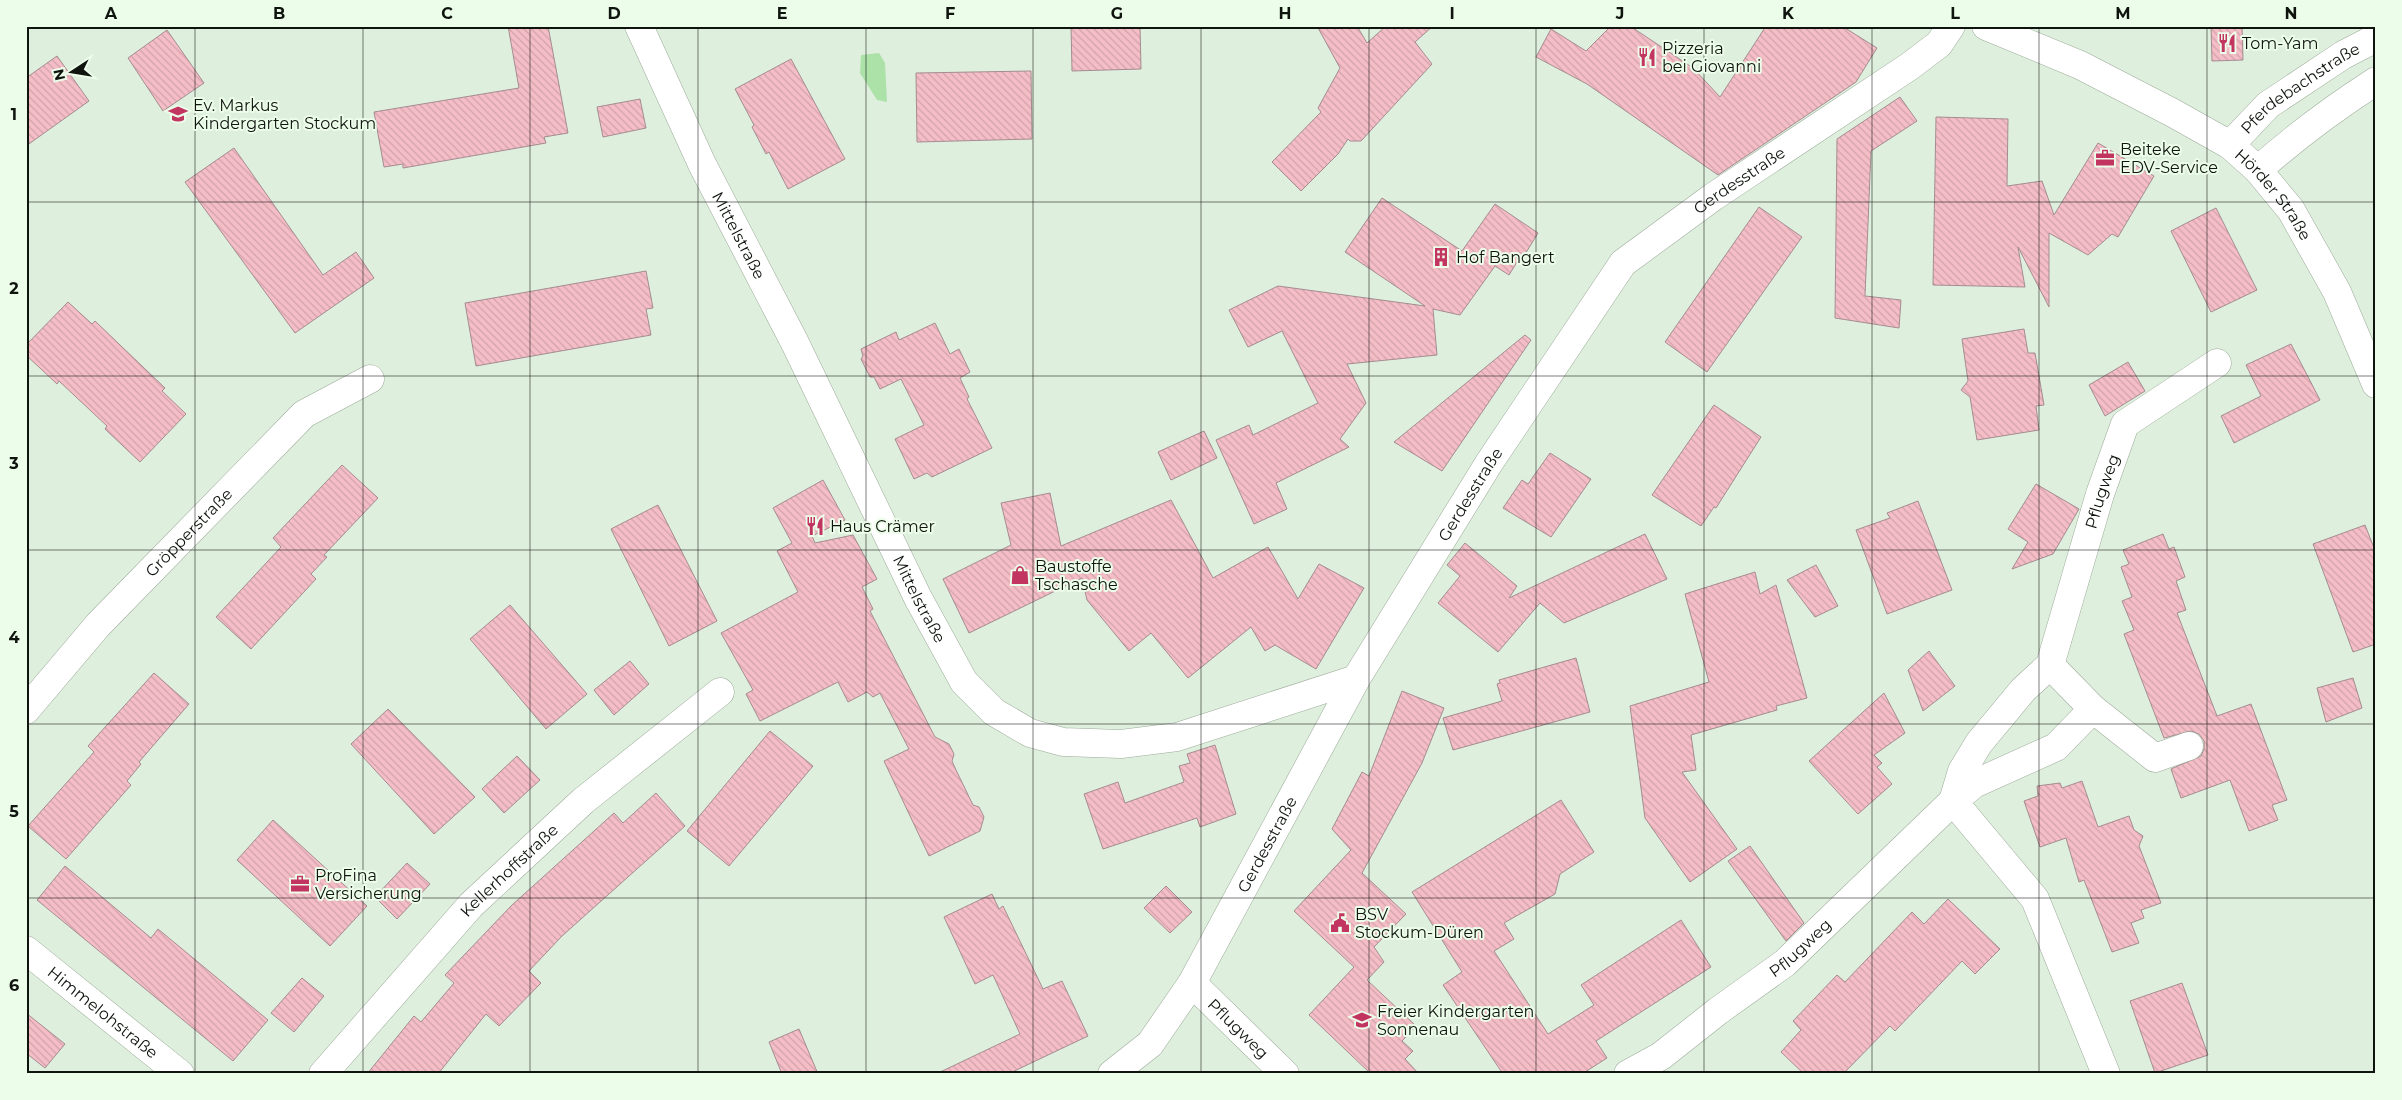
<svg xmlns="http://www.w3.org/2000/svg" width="2402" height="1100" viewBox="0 0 2402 1100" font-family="Montserrat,sans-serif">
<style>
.green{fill:#ace1a8}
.building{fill:url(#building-back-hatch);stroke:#a48c90}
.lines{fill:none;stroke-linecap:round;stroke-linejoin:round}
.minor-casing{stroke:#9cab9a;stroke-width:29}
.secondary-casing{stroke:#9cab9a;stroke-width:29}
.minor{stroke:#fff;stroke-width:28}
.secondary{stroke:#fff;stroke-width:28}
.grid{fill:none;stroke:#0f140e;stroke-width:1;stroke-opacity:0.55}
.labels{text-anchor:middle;stroke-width:4;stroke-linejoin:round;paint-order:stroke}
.poi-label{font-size:16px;fill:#0f140e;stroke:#ecfdea;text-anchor:start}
.street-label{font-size:16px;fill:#0f140e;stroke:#ecfdea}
.neatline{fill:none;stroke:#0f140e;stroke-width:2}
.grid-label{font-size:16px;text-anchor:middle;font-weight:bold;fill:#0f140e}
</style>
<defs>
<pattern id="building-back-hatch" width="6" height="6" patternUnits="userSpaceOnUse" patternTransform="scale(1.25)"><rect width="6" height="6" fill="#f5bec7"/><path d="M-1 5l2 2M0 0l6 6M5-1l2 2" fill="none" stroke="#d1a2aa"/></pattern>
</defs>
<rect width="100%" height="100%" fill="#dfefdd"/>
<!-- green -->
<path class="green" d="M879,53L885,63L887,102L877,100L860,73L861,55Z"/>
<!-- building -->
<g class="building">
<path d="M508,26H548L568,133L544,137L546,143L403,168V164L384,167L374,112L519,88Z"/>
<path d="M1071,26H1140L1141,69L1072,71Z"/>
<path d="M1317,26H1357L1367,43L1386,26H1433L1415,42L1432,64L1361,141H1350L1348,139L1338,154L1301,191L1272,162L1321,112L1318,108L1340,68Z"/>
<path d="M1611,26H1630L1693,68L1720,97L1766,26H1842L1877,48L1856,82L1718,175L1587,84L1536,57L1551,29L1586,51Z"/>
<path d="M2211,26H2242L2243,60L2212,61Z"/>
<path d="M167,30L204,83L163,111L128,58Z"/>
<path d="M57,56L89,101L26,146V78Z"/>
<path d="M791,59L845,159L788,189L769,152L766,154L752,127L754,125L735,89Z"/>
<path d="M1031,71L1032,139L917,142L916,73Z"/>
<path d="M1900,97L1917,121L1871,151L1865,296L1901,300L1899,328L1835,318L1837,139Z"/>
<path d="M640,99L646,128L603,137L597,107Z"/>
<path d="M1936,117L2008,119L2007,186L2042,181L2054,215L2098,143L2154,176L2118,237L2112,234L2088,255L2049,233V307L2018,247L2025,287L1933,285Z"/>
<path d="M234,148L323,275L356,252L374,278L295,333L185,182Z"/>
<path d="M1382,198L1462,251L1495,204L1538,233L1519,264L1517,262L1509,275L1495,266L1460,315L1433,309L1437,355L1347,364L1366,403L1340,439L1349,447L1276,483L1287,509L1254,524L1216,440L1249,425L1253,435L1318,403L1282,331L1248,347L1229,310L1278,286L1425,306L1345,252Z"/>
<path d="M1759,207L1802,237L1707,372L1665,342Z"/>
<path d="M2216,208L2257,290L2211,312L2171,231Z"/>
<path d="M646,271L653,308L646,309L651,335L476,366L465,303Z"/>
<path d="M68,302L92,324L95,321L165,388L162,391L186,414L140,462L105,429L107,426L59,381L57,384L26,355V345Z"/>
<path d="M935,323L950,354L959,349L970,372L960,378L969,397L967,399L992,448L932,477L927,473L914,479L895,439L924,425L901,379L880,389L874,377H870L861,359L863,356L861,349L896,332L899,340Z"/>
<path d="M2024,329L2028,353H2035L2044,405L2036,406L2039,430L1977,440L1970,397L1961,390L1968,381L1962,339Z"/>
<path d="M1525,335L1531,340L1442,471L1394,442Z"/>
<path d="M2291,344L2320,400L2234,443L2221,416L2261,396L2246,365Z"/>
<path d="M2128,362L2145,391L2105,416L2089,385Z"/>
<path d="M1714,405L1761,437L1716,508L1714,507L1701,526L1652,495Z"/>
<path d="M1204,431L1217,458L1171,480L1158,452Z"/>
<path d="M1550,453L1591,479L1551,537L1503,508L1522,480L1528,484Z"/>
<path d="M342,465L378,498L324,555L327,557L311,574L316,579L251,649L216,617L281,547L273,538Z"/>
<path d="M823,480L845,520L812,536L815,543L853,535L877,579L862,587L873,609L870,611L935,737L949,744L954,754L952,761L956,770L973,805L979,807L984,817L980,831L929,856L884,761L909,749L880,693L873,697L867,692L848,702L838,682L760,721L746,694L753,690L721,633L798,592L777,551L792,543L773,508Z"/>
<path d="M2036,484L2079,509L2053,554L2012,569L2028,542L2008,529Z"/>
<path d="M1050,493L1061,546L1171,500L1213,578L1268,547L1298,599L1319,564L1364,588L1316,669L1275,645L1265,651L1251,627L1188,678L1151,633L1129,651L1087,600L1082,578L969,633L943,579L1011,545L1001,503Z"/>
<path d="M1918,501L1952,590L1887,614L1856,530L1890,518L1887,513Z"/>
<path d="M658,505L717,621L669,646L611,529Z"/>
<path d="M2365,525L2376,553V644L2353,652L2313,544Z"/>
<path d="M1645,534L1667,579L1564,623L1540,603L1498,652L1438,603L1460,576L1447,565L1465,543L1517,586L1509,598Z"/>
<path d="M2163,534L2169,549L2174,547L2185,577L2176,581L2186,610L2177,613L2217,716L2251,704L2287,800L2272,805L2278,820L2249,831L2230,780L2181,798L2171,769L2201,756L2204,749V741L2199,734L2191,731L2164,738L2124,634L2134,630L2122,601L2132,597L2121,567L2129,564L2123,550Z"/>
<path d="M1816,565L1838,606L1815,617L1787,580Z"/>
<path d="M1755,572L1760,594L1776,585L1807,698L1776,706L1777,710L1691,735L1696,770L1682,772L1737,849L1690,882L1645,818L1630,706L1709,682L1685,594Z"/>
<path d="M510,605L587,694L546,729L470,639Z"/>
<path d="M1929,651L1955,686L1923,711L1908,670Z"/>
<path d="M1576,658L1590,712L1453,750L1443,718L1502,701L1497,684L1500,683L1499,680Z"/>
<path d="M630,661L649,684L614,715L594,690Z"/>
<path d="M154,673L189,704L139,762L141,764L127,781L131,785L66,859L28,826L94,752L88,746Z"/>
<path d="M2353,678L2362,708L2326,722L2317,688Z"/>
<path d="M1402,691L1444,708L1422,763L1362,873L1406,914L1374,947L1384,962L1367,980L1416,1026L1402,1041L1413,1051L1405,1059L1419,1074H1371L1309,1015L1354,967L1294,911L1351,850L1332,829L1362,772L1369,776Z"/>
<path d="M1884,693L1905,733L1874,755L1882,763L1877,767L1892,784L1858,814L1809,761Z"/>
<path d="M388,709L475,797L434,834L351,744Z"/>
<path d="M770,731L813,766L729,866L687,831Z"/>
<path d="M1215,745L1236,814L1200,827L1197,818L1103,849L1084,794L1118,782L1125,803L1184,782L1179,766L1190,763L1187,754Z"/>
<path d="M517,756L540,780L504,813L482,789Z"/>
<path d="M2082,781L2098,827L2129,816L2134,830L2143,836L2139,846L2161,903L2141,910L2144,918L2131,923L2139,943L2112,952L2084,880L2079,882L2066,838L2040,847L2024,801L2038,796L2037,786L2060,783L2062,788Z"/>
<path d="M656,793L685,826L562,936L529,971L541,983L499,1026L486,1014L438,1074H367L414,1016L421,1022L454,983L445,975L512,905L614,813L623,823Z"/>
<path d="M1561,800L1594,852L1560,874L1555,894L1504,923L1514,939L1494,951L1548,1034L1594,1005L1581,985L1681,920L1711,967L1596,1041L1607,1058L1582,1074H1503L1443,985L1462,972L1412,892Z"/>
<path d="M273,820L367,906L330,946L237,860Z"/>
<path d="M1750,846L1804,923L1786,941L1728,861Z"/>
<path d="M407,863L430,884L397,919L375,897Z"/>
<path d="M65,866L151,938L158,929L268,1020L233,1061L37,900Z"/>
<path d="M1166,886L1192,912L1170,933L1144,908Z"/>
<path d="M992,894L999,909L1003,906L1043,989L1062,981L1088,1036L1008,1074H936L1020,1034L993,975L975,984L944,917Z"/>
<path d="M1948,899L2000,949L1975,974L1962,961L1895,1031L1890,1026L1843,1074H1804L1781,1052L1801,1030L1793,1021L1837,975L1845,982L1912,912L1924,924Z"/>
<path d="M302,978L324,996L294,1032L271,1013Z"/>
<path d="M2182,983L2208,1055L2155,1073L2130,1001Z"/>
<path d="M26,1013L65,1044L45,1068L26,1053Z"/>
<path d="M799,1029L818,1074H782L769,1042Z"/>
</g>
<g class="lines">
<!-- minor casing -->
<g class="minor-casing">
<g id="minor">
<path id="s1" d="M639,26L702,164L795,343L918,598L964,682L994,712L1030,733L1063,742L1121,744L1177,737L1356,679"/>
<path d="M2093,709L2155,758L2189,746"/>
<path id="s2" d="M26,710L98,625L304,414L370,379"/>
<path id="s3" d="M1953,801L1962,771L1979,743L2023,690L2050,665L2100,494L2125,424L2217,363"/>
<path d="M1953,801L1974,784L2056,747L2093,709L2050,665"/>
<path id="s4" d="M26,950L180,1074"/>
<path id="s5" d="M1192,983L1285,1074"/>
<path id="s6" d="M323,1074L471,905L583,801L720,692"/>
<path id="s7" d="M1112,1074L1150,1044L1192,983L1356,679L1489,463L1623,263L1713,197L1910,66L1939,44L1951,26"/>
<path id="s8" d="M1628,1074L1661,1056L1718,1011L1785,963L1953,801L2035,899L2106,1074"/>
</g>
</g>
<!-- secondary casing -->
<g class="secondary-casing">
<g id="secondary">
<path id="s9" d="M1986,26L2080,65L2173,113L2230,145L2258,170L2291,210L2337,292L2376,384"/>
<path id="s10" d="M2230,145L2268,105L2343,55L2376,38"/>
<path d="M2258,170C2295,137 2334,108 2376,81"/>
</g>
</g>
<!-- minor -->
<use href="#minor" class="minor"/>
<!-- secondary -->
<use href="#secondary" class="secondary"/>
</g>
<!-- grid -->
<path class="grid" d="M195,26V1074M363,26V1074M530,26V1074M698,26V1074M866,26V1074M1033,26V1074M1201,26V1074M1369,26V1074M1536,26V1074M1704,26V1074M1872,26V1074M2039,26V1074M2207,26V1074M26,202H2376M26,376H2376M26,550H2376M26,724H2376M26,898H2376"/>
<!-- icons -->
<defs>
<g id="restaurant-bare" transform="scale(1.5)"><path d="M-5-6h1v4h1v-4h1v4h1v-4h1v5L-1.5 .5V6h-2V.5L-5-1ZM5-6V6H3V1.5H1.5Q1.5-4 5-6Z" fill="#c33561" stroke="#ecfdea" stroke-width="2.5" paint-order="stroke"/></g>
<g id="school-bare" transform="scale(1.5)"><path d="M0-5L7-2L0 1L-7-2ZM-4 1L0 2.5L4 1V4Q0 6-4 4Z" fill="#c33561" stroke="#ecfdea" stroke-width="2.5" paint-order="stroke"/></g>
<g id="office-bare" transform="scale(1.5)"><path d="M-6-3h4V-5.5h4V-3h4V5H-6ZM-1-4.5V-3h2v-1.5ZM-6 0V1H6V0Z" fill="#c33561" stroke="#ecfdea" stroke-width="2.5" paint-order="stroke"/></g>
<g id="building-bare" transform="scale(1.5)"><path d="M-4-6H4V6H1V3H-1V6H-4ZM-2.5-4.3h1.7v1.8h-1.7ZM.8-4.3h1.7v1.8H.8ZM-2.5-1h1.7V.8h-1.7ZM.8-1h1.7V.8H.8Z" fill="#c33561" stroke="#ecfdea" stroke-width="2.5" paint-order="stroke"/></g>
<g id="shop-bare" transform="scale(1.5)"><path d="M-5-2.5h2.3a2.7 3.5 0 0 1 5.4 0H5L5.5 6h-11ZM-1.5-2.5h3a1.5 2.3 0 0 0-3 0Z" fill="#c33561" stroke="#ecfdea" stroke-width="2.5" paint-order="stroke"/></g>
<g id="civic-bare" transform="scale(1.5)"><path d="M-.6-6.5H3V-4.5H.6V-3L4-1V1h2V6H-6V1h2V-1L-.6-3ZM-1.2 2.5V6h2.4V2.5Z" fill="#c33561" stroke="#ecfdea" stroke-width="2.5" paint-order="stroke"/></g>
</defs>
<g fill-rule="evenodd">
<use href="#restaurant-bare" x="2227" y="43"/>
<use href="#restaurant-bare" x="1647" y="57"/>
<use href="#school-bare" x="178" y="114"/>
<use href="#office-bare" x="2105" y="158"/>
<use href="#building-bare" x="1441" y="257"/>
<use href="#restaurant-bare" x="815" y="526"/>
<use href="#shop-bare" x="1020" y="575"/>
<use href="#office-bare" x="300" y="884"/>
<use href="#civic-bare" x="1340" y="923"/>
<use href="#school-bare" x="1362" y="1020"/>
</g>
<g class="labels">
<!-- poi labels -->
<g class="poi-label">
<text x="2242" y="49">Tom-Yam</text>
<text x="1662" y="54">Pizzeria<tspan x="1662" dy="18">bei Giovanni</tspan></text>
<text x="193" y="111">Ev. Markus<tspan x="193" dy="18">Kindergarten Stockum</tspan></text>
<text x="2120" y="155">Beiteke<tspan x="2120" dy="18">EDV-Service</tspan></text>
<text x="1456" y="263">Hof Bangert</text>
<text x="830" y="532">Haus Crämer</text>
<text x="1035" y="572">Baustoffe<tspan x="1035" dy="18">Tschasche</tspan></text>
<text x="315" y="881">ProFina<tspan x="315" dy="18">Versicherung</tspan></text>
<text x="1355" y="920">BSV<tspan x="1355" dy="18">Stockum-Düren</tspan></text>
<text x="1377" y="1017">Freier Kindergarten<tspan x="1377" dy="18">Sonnenau</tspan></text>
</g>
<!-- street labels -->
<g class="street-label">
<text dy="6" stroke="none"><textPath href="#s10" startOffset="91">Pferdebachstraße</textPath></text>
<text dy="6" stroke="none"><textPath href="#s7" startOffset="1105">Gerdesstraße</textPath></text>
<text dy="6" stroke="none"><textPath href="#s9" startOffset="338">Hörder Straße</textPath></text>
<text dy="6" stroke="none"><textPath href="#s1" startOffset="232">Mittelstraße</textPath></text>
<text dy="6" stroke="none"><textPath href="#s3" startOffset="351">Pflugweg</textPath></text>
<text dy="6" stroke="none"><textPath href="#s7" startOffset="685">Gerdesstraße</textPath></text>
<text dy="6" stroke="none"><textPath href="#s2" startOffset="241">Gröpperstraße</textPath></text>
<text dy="6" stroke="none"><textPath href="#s1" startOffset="638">Mittelstraße</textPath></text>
<text dy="6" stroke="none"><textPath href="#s7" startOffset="280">Gerdesstraße</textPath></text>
<text dy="6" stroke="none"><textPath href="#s6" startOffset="276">Kellerhoffstraße</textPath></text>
<text dy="6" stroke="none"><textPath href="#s8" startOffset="214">Pflugweg</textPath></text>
<text dy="6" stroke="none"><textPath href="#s4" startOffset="99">Himmelohstraße</textPath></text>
<text dy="6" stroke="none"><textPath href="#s5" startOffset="65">Pflugweg</textPath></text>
</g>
</g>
<!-- border -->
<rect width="2402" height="1100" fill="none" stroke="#ecfdea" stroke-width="55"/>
<!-- north arrow -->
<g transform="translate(72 72) rotate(258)" stroke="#ecfdea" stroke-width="4" paint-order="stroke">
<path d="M0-4L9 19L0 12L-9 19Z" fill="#0f140e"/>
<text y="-8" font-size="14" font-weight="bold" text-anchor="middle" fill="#0f140e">N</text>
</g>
<rect x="28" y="28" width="2346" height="1044" class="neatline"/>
<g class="grid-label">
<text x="111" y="19">A</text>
<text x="279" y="19">B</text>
<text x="447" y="19">C</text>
<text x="614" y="19">D</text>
<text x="782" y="19">E</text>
<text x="950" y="19">F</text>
<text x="1117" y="19">G</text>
<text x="1285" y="19">H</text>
<text x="1452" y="19">I</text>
<text x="1620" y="19">J</text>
<text x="1788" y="19">K</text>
<text x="1955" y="19">L</text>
<text x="2123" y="19">M</text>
<text x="2291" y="19">N</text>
<text x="14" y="120">1</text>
<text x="14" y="294">2</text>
<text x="14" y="469">3</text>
<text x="14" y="643">4</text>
<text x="14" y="817">5</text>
<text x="14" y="991">6</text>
</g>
</svg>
